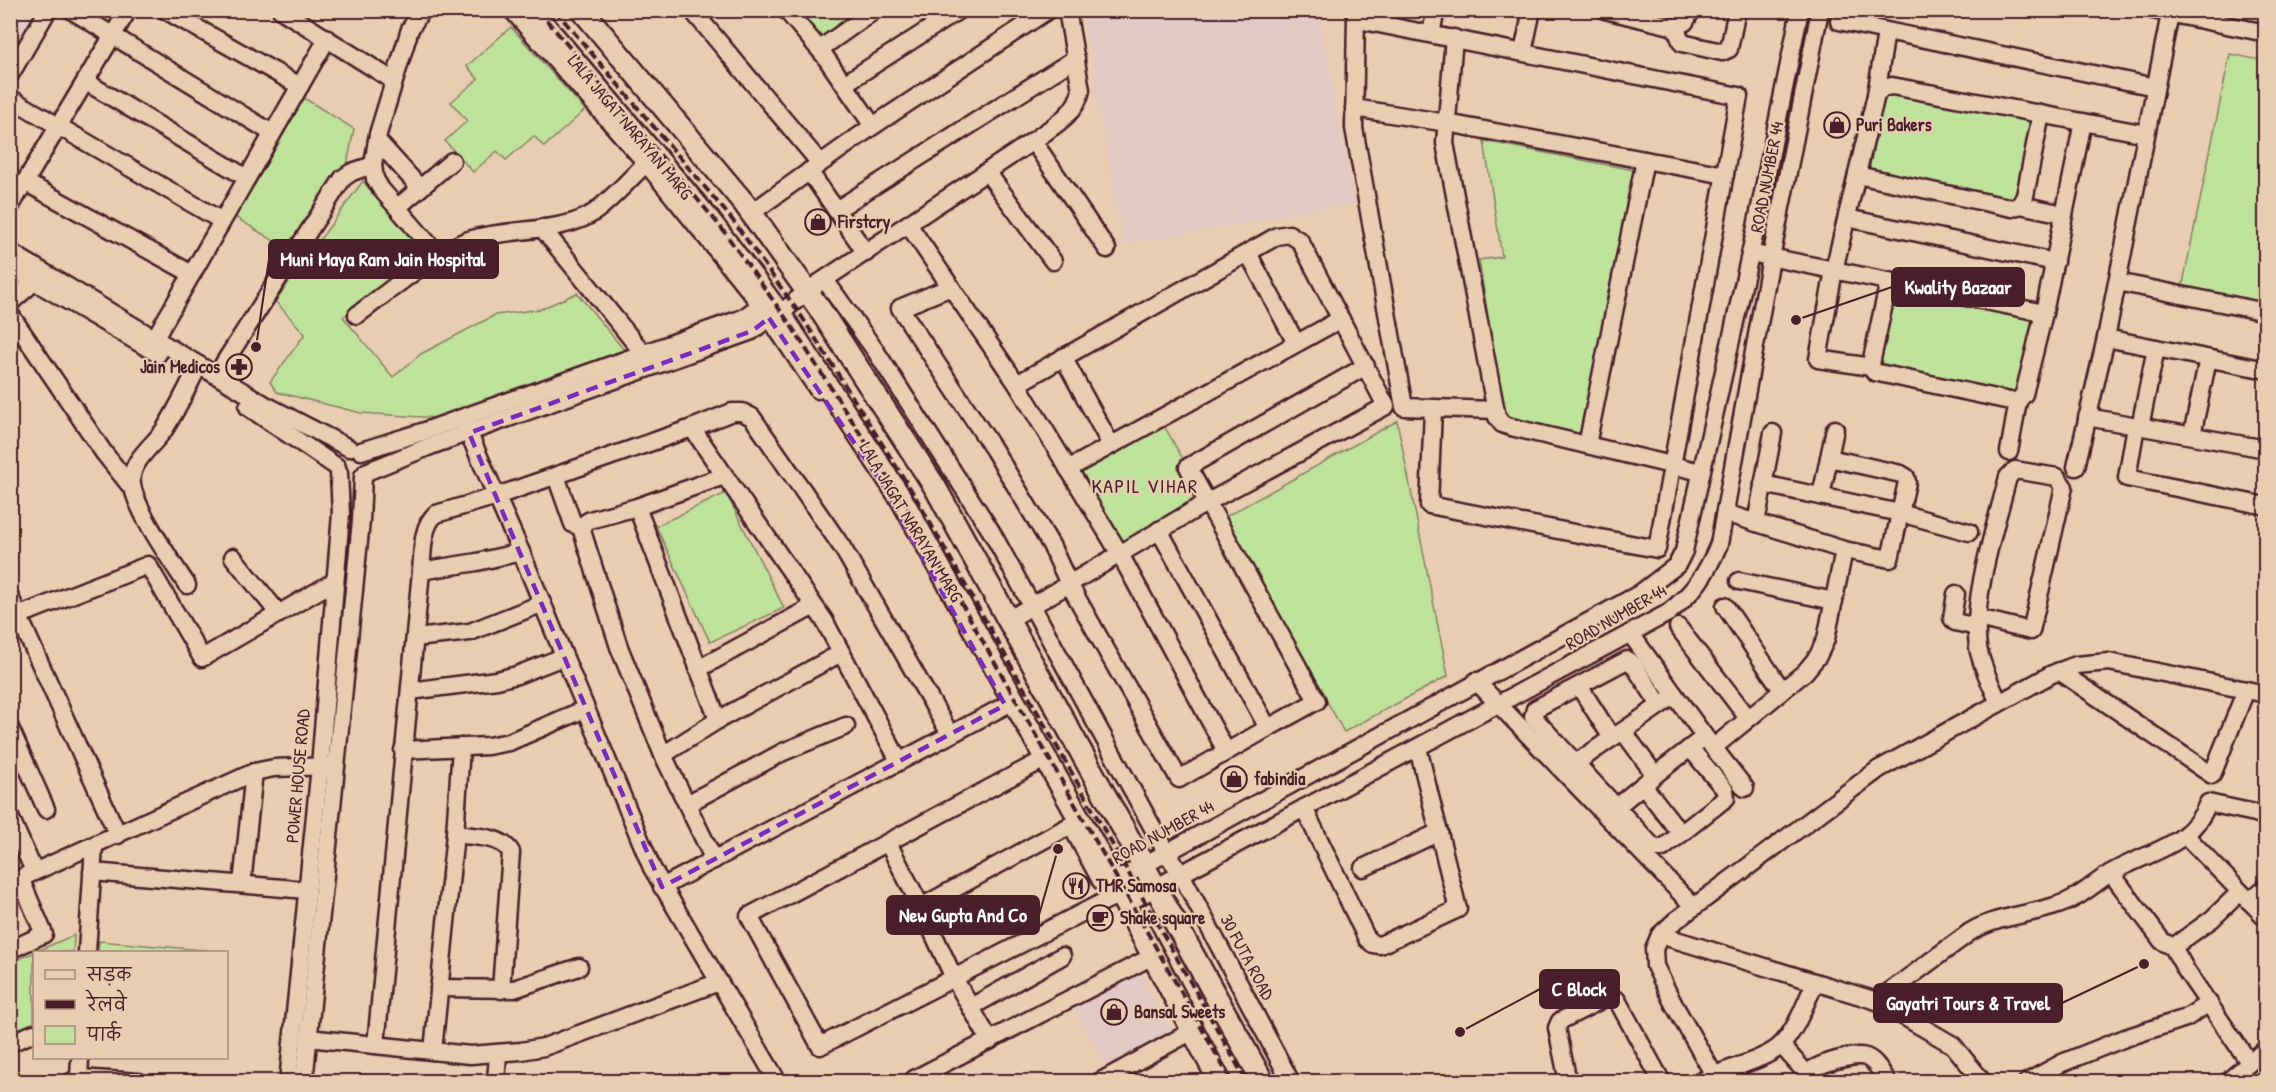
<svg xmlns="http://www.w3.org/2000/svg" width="2276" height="1092" viewBox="0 0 2276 1092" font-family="'Patrick Hand','Playpen Sans Deva',sans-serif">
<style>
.built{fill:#e2c9c4}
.green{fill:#bfe29b;stroke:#848063;stroke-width:1.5}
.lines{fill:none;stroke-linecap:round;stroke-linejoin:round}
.minor-casing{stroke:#4a1f2b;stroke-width:21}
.major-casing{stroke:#4a1f2b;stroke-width:26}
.minor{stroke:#e9cdb0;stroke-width:16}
.major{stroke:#e9cdb0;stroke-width:21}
.rail{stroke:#4a1f2b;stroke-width:4;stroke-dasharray:9 4.5;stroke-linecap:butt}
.marked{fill:none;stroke:#7b2cbf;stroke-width:4.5;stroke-dasharray:12 8;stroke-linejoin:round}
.labels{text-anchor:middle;stroke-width:4.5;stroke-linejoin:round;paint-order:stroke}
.poi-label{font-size:18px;font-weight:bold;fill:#4a1f2b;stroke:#e9cdb0;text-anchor:start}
.street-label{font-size:18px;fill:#4a1f2b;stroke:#e9cdb0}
.neighbourhood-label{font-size:20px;letter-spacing:1.5px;fill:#4a1f2b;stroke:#e9cdb0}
.leader{fill:none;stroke:#4a1f2b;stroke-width:2}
.callout-dot{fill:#4a1f2b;stroke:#e9cdb0;stroke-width:2}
.callout{fill:#4a1f2b;stroke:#4a1f2b;stroke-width:2}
.callout-label{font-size:20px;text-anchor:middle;font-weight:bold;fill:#fff}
</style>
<rect width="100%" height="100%" fill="#e9cdb0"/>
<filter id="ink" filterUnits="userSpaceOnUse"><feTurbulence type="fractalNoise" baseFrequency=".0167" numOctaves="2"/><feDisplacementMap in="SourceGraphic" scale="12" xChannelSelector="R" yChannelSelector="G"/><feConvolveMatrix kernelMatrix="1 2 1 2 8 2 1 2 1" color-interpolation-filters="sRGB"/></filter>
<g filter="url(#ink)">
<!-- built -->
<g class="built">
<path d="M11,10L37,11L11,55L10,11Z"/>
<path d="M1082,11H1319L1355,203L1123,245Z"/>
<path d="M1137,969L1175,1036L1108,1067L1067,1001Z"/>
</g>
<!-- green -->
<g class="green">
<path d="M799,11H859L822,37Z"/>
<path d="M511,27L585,110L544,147L534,136L506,160L497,151L473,172L445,141L467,121L451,102L478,79L467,66Z"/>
<path d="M2230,54L2265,61V311L2181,293Z"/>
<path d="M1884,91L2033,120L2018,199L1869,171Z"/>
<path d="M304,98L354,129L347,165L287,249L235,217Z"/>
<path d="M1484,141L1634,170L1580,434L1504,416L1479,260L1502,257Z"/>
<path d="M363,181L421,251L343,317L393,377L421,354L495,315L541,309L577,293L624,350L438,418L361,413L277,392L270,382L305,334L275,301Z"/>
<path d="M1893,292L2032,319L2017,394L1878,366Z"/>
<path d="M1397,421L1448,676L1344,732L1225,517Z"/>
<path d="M1163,424L1204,496L1121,543L1080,472Z"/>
<path d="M726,493L784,608L710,642L656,526Z"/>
<path d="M74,935L73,952H34V1024L11,1034L10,963Z"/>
<path d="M99,941L226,952H98Z"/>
</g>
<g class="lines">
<!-- minor casing -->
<g class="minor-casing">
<g id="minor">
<path d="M71,10L272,133"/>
<path d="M165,10L300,86"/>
<path d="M281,10L394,81"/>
<path d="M422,10L410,29L378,134L373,165L375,179L381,189L439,256"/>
<path d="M512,10L646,163L761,305L818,390"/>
<path d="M692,10L820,163"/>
<path d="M786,10L824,55L873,126"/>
<path d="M1355,10L1356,16L1364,21L1739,96L1657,549L1429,505L1433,409"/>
<path d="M1605,10L1675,27L1685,22L1692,10"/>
<path d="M2153,10L2266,33"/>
<path d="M1356,16L1354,128L1404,407L1495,410"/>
<path d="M1839,21L2155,87"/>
<path d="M1675,27L1682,43L1722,52L1729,49L1737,10"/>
<path d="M1431,33L1436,10"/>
<path d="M1454,38L1445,143L1497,417L1502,424L1511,427L1701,472"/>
<path d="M820,49L875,10"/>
<path d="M1523,52L1532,10"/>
<path d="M10,75L48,10"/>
<path d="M86,82L247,178"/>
<path d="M844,84L959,10"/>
<path d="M1876,95L1886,32"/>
<path d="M10,98L222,221"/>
<path d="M1354,108L1447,123L1725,175"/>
<path d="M377,140L420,188"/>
<path d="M1033,141L1107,249"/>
<path d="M809,171L866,253"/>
<path d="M987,172L1053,261"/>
<path d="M1857,175L2012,208L2020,205L2025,196L2041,114"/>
<path d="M25,182L192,274"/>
<path d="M2020,205L2064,214"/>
<path d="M10,207L128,10"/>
<path d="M398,207L452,161"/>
<path d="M836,210L1076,58"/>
<path d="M751,213L873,126L1048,10"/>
<path d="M1847,218L2055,262"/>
<path d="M908,224L1017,384L1120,554L1226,751"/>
<path d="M542,228L643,353"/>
<path d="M10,252L264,404L349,448"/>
<path d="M1248,253L1296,343"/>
<path d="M1760,255L2044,313"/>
<path d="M10,267L158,354"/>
<path d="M825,280L875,350L991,531L1166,852L1181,874L1291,1082"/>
<path d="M1889,281L1872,359L1871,367L1874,372L2010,401H2018L2024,394L2044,313L2083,122"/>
<path d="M2117,282L2266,312"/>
<path d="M951,287L900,308L994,450L1051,545L1069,584L1179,779L1268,728L1159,530"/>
<path d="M10,303L35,281"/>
<path d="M10,314L104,453L132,488"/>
<path d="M357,315C386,294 438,249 472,239C509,228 567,233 596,211C614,197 630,179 646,163L655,158"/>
<path d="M155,338L327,39"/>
<path d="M2106,338L2266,370"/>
<path d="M1063,357L1111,445"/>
<path d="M1871,367L1818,359L1834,270L1876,95L1882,88L1892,86L2146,134"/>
<path d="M218,376L224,363L343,178L352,172L373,165"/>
<path d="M248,407L337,467"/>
<path d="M2087,417L2266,449"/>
<path d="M462,418L521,552L652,868L778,1082"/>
<path d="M2136,426L2127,478L2266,506"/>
<path d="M2140,427L2156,348"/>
<path d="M692,428L824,620L899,761"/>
<path d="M2192,435L2208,359"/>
<path d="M1587,445L1645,160"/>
<path d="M361,451L422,432L743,318L761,305L772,302"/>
<path d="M2009,452L2018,401"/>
<path d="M2076,467L2106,338L2170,14"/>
<path d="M1068,469L1341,319"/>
<path d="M366,472L433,445L752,331L769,318L780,314L807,291L1033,141C1053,126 1076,115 1081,90L1067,10"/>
<path d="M556,476L573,524L583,527"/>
<path d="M1763,484L1900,513L1969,532"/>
<path d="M1821,496L1835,429"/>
<path d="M637,507L718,720"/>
<path d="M1725,513L1844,550L1890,559L1907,482L1906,477L1901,474L1829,458"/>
<path d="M1756,523L1773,433"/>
<path d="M233,557L279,614"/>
<path d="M421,571L477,562L521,552"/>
<path d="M1739,581L1834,601"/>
<path d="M187,585C173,563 127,499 132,475C136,457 154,444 164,430C177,410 188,386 199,365"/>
<path d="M1956,594L1952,618L1955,622L1977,627"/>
<path d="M10,597L118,835"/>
<path d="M1725,606L1782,690"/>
<path d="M1978,618L2031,631L2064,487L2057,477L2015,470L2008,477C1996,525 1971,599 1978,647C1981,666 1992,686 1999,703"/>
<path d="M10,619L148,565L202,658L335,581"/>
<path d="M1008,620L1206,503L1386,406L1300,241L1289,234L1277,236L1017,384"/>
<path d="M1678,627L1748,718"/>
<path d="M1630,633L1705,737L1745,788"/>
<path d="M415,638L470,632L541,604"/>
<path d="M698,669L814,606"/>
<path d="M2059,671L2212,775L2246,690"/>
<path d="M1476,681L1694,907"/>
<path d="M1579,686L1612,738L1623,731"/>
<path d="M410,691L497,680L517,675L563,657"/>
<path d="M1669,699L1623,731L1655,775L1699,741"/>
<path d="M1660,705L1633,664L1627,660L1535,709L1533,717L1654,848H1663L1726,798L1725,790L1690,748"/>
<path d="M10,728L46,809"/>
<path d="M1268,728L1317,701L1188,467L1366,366"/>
<path d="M1713,748L1805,672L1818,656L1826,639L1844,550"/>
<path d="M403,750L488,746L509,742L585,709"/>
<path d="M663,755L718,720L841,653"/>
<path d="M1037,763L749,916L820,1046L1119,894"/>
<path d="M1576,763L1612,738"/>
<path d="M1655,775L1643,785L1681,834"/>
<path d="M687,804L783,752L846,726"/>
<path d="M1616,807L1643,785"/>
<path d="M1304,808L1367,939L1373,944L1380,945L1458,909L1418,748"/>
<path d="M10,817L34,871"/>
<path d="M1072,827L1101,881"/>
<path d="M455,834C472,837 501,835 511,852L501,990"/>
<path d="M2185,835L2266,918"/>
<path d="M888,843L921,907L954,978L990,1041"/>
<path d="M714,860L663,755L619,647L582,531L585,523L590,520L637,507L724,476"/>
<path d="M1363,868L1439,832"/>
<path d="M92,872L307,890"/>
<path d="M2111,873L2162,941L2173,947L2212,919L2239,893"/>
<path d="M1113,882L1639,594L1677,565L1684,551L1755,232L1800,10"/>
<path d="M10,883L254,772L274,768L330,766"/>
<path d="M242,884L254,772"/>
<path d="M662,887L1014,701"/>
<path d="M2249,901L2266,887"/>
<path d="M1125,904L1668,613C1694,592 1706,575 1719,544L1771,258L1820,10"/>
<path d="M921,907L1071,825"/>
<path d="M1660,935L1877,1001L1953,1045L1983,1082"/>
<path d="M2173,947L2187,972L2249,1062"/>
<path d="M10,950L44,934L20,878"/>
<path d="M87,952L94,846"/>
<path d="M439,988L514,989L579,967"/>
<path d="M1877,1001L1970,932C1997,916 2029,915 2058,905C2078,899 2092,885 2109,874C2146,851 2190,849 2208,803L2255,813L2266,817"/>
<path d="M971,1007L1062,956"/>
<path d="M308,1038L470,1055L521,1051L544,1047L719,982"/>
<path d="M10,1043L34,1033"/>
<path d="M376,1045L421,571C423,554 421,526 436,514L497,496L692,428L732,412H742L752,417L842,547L950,734"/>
<path d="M1781,1045L1807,1074"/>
<path d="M433,1051L455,834L461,747"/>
<path d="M79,1078L80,1058"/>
<path d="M914,1079L1153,956"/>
<path d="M71,1082L79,1078L139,1082"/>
<path d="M288,1082L320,766L341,514L339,473"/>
<path d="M304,1082L361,521L363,476"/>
<path d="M496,1082L498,1054"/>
<path d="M1099,1082L1185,1035"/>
<path d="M1568,1082L1557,1028L1560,1021L1607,997L1617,1000L1662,1082"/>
<path d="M1700,1082C1722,1069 1765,1061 1781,1045C1797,1029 1805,1003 1815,983"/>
<path d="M1718,1082L1673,1003L1655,966L1654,949L1660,935L1675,921L1879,769L2052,674L2076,665L2109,662L2266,694"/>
<path d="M1805,1082C1806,1078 1806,1076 1808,1073C1816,1064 1855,1053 1866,1057C1876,1061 1882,1073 1888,1082"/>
<path d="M2027,1082L2062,1063L2125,1038L2186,1018L2209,1003"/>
<path d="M2227,1082L2266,1049"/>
</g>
</g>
<!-- major casing -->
<g class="major-casing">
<g id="major">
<path d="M531,10L709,220L755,281L788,326L902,500L1095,847L1220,1082"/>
<path d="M582,10L744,203L819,308L935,487L1263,1082"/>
</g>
</g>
<!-- minor -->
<use href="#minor" class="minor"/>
<!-- major -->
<use href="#major" class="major"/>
<!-- rail -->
<g class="rail">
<path d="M538,10L720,226L790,324L904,502L1232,1082"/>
<path d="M555,10L731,218L802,317L915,496L1247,1082"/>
</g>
</g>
</g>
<!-- marked area -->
<path class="marked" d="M769,318L883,485L1005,705L662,887L469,433L752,331Z"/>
<!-- icons -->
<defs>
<g id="shop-ring" transform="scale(1.35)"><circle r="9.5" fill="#e9cdb0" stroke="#4a1f2b" stroke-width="1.5"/><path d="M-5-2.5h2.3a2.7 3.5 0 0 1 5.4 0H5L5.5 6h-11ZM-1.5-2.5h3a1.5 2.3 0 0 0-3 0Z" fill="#4a1f2b"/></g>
<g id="pharmacy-ring" transform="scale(1.35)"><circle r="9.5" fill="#e9cdb0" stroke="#4a1f2b" stroke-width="1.5"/><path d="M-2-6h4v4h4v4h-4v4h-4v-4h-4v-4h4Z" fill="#4a1f2b"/></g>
<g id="restaurant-ring" transform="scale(1.35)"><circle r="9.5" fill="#e9cdb0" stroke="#4a1f2b" stroke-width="1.5"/><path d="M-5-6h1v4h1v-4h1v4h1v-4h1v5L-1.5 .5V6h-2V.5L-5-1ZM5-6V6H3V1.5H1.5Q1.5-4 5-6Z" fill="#4a1f2b"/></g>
<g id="cafe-ring" transform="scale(1.35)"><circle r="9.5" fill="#e9cdb0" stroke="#4a1f2b" stroke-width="1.5"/><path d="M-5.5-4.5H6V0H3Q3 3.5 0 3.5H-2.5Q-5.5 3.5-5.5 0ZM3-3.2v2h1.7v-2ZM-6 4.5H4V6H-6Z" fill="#4a1f2b"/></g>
</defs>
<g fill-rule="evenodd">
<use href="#shop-ring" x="1837" y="125"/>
<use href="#shop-ring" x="818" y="222"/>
<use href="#pharmacy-ring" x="239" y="367"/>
<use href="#shop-ring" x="1234" y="779"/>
<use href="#restaurant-ring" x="1076" y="886"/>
<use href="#cafe-ring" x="1100" y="918"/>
<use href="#shop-ring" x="1114" y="1012"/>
</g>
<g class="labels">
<!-- poi labels -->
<g class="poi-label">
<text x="1856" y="131">Puri Bakers</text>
<text x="838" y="228">Firstcry</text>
<text x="220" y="373" text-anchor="end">Jain Medicos</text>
<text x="1254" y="785">fabindia</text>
<text x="1096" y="892">TMR Samosa</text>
<text x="1120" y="924">Shake square</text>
<text x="1134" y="1018">Bansal Sweets</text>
</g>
<!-- street labels -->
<g class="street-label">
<text transform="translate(630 127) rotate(50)" y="6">LALA JAGAT NARAYAN MARG</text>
<text transform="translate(1767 177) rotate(-79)" y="6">ROAD NUMBER 44</text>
<text transform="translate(911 522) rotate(59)" y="6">LALA JAGAT NARAYAN MARG</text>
<text transform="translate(1616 617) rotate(-30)" y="6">ROAD NUMBER 44</text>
<text transform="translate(298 776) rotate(-85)" y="6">POWER HOUSE ROAD</text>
<text transform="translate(1163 832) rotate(-29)" y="6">ROAD NUMBER 44</text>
<text transform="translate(1247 957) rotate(62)" y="6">30 FUTA ROAD</text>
</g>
<!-- neighbourhood labels -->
<g class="neighbourhood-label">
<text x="1145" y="493">KAPIL VIHAR</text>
</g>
</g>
<!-- callouts -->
<path class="leader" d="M256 347L269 259M1796 320L1892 287M1058 849L1039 915M1460 1032L1540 989M2144 964L2062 1003"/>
<g class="callout-dot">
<circle cx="256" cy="347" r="6"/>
<circle cx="1796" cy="320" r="6"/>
<circle cx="1058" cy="849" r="6"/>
<circle cx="1460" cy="1032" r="6"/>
<circle cx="2144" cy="964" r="6"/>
</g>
<g class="callout">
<rect x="269" y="240" width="229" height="38" rx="6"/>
<rect x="1892" y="268" width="132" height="38" rx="6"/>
<rect x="887" y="896" width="152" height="38" rx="6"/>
<rect x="1540" y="970" width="79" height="38" rx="6"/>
<rect x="1874" y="984" width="188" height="38" rx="6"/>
</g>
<g class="callout-label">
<text x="383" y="266">Muni Maya Ram Jain Hospital</text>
<text x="1958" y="294">Kwality Bazaar</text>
<text x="963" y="922">New Gupta And Co</text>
<text x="1579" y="996">C Block</text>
<text x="1968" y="1010">Gayatri Tours &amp; Travel</text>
</g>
<!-- margin -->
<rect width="2276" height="1092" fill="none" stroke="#e9cdb0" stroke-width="36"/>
<rect x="18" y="18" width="2240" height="1056" fill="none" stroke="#4a1f2b" stroke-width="2" filter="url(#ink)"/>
<!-- legend -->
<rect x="33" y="951" width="195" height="108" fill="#e9cdb0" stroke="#a9877b" stroke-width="1.5"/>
<rect x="45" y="970" width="30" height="9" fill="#e9cdb0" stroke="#a9877b" stroke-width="1.5"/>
<text x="87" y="981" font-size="18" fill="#4a1f2b">सड़क</text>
<rect x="45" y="1000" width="30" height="9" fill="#4a1f2b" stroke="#a9877b" stroke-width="1.5"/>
<text x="87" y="1011" font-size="18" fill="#4a1f2b">रेलवे</text>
<rect x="45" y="1026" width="30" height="18" fill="#bfe29b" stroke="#a9877b" stroke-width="1.5"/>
<text x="87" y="1041" font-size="18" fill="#4a1f2b">पार्क</text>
</svg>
